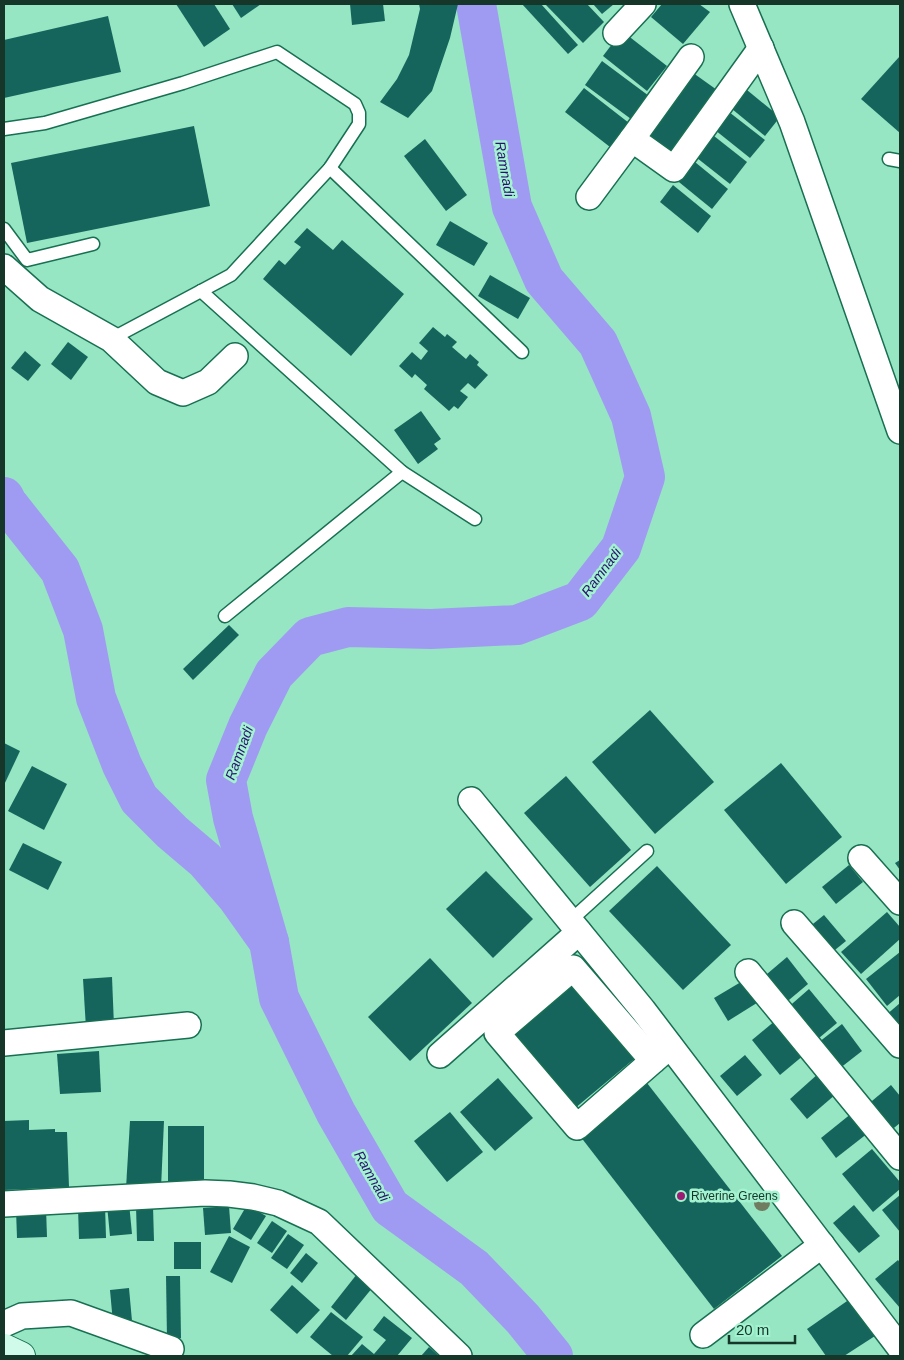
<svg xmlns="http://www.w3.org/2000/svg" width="904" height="1360" viewBox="0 0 904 1360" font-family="Arial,sans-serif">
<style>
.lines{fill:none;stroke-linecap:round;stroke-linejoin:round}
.river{stroke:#a09bf2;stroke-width:40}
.building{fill:#15655d}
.lane-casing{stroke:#186f52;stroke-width:15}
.street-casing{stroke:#186f52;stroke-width:28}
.secondary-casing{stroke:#186f52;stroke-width:30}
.lane{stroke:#fff;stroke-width:12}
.street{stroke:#fff;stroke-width:25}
.secondary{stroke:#d0faea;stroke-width:28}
.tree{fill:#707c60}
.poi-dot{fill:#9b1c72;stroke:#a3f3d0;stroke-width:2}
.labels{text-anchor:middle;stroke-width:5;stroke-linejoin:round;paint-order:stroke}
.poi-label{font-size:12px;fill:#153629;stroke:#a3f3d0;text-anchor:start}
.water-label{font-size:14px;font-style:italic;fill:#2a1070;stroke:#a3f3d0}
</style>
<rect width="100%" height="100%" fill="#96e6c3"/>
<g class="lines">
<!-- river -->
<g class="river">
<path d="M4,497L7,503L60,570L83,630L96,698L122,765L139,799L172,832L205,860L237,897L269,942L279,998L336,1113L390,1207L474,1268L523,1319L553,1356"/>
<path d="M269,942L233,818L226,780L248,726L274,674L310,637L348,627L431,629L517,625L580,601L621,548L645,477L631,416L598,343L544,280L512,207L476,4"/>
</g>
</g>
<!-- building -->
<g class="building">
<path d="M176,4H214L230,29L204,47Z"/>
<path d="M232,4H261L241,18Z"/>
<path d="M350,4H383L385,21L352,25Z"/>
<path d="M419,4H458L450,38L432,91L408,118L380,102L397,79L409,55L420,9Z"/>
<path d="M522,4H541L578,45L568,54Z"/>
<path d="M545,4H587L604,22L583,43Z"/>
<path d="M593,4H614L602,14Z"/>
<path d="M662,4H699L710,12L683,44L651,17Z"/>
<path d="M108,16L121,72L4,98V40Z"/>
<path d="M622,31L667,66L647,91L603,56Z"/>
<path d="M900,56V133L861,99Z"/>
<path d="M602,61L649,96L631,119L585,85Z"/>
<path d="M689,70L724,95L676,159L643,135Z"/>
<path d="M584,88L629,123L610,147L565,112Z"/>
<path d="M747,90L780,117L765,136L732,109Z"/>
<path d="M729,112L765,140L750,158L715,130Z"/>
<path d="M194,126L210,206L27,243L11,163Z"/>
<path d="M714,136L747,162L730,184L697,158Z"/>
<path d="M425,139L467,195L446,211L404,156Z"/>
<path d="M690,158L728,189L712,209L674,178Z"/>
<path d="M673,185L711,216L698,233L660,202Z"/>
<path d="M450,221L488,243L474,266L436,245Z"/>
<path d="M307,228L333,250L342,240L404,294L351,356L263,279L279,260L285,265L301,247L294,242Z"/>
<path d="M490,275L530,298L518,319L478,296Z"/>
<path d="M433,327L445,337L447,334L457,342L452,347L466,359L470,354L479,362L477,365L488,375L475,389L468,383L460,391L468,397L458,409L454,406L449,411L424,389L427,385L415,374L412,378L399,366L412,352L421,360L428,351L419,343Z"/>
<path d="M68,342L88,357L71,380L51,364Z"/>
<path d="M25,351L41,365L28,381L11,368Z"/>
<path d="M421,411L441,439L434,444L438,449L418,464L394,430Z"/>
<path d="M229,625L239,635L193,680L183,669Z"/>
<path d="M650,710L714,782L655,834L592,762Z"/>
<path d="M4,743L20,751L4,785Z"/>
<path d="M781,763L842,837L786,884L724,810Z"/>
<path d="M32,766L67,784L44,830L8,811Z"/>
<path d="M566,776L631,850L590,887L524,813Z"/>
<path d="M23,843L62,862L48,890L9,870Z"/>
<path d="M900,860V870L895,863Z"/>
<path d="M849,865L863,882L836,904L822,887Z"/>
<path d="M657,866L731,945L683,990L609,911Z"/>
<path d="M486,871L533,919L493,958L446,909Z"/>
<path d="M887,912L900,927V939L861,974L841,952Z"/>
<path d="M824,915L846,941L830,954L808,928Z"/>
<path d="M900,952V995L887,1006L866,979Z"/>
<path d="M787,957L808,984L783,1005L761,979Z"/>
<path d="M430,958L472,1003L410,1061L368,1017Z"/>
<path d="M112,977L114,1026L86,1028L83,979Z"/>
<path d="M746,979L760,1001L728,1021L714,998Z"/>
<path d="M574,985L634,1059L568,1114L508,1040Z"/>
<path d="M809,989L837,1023L813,1043L785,1010Z"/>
<path d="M900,1003V1029L885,1016Z"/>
<path d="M776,1020L804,1055L780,1075L752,1040Z"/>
<path d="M842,1024L862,1051L835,1072L814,1046Z"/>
<path d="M99,1051L101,1092L60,1094L57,1054Z"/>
<path d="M745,1055L762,1075L737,1096L720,1076Z"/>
<path d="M819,1073L836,1094L807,1119L790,1099Z"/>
<path d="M498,1078L533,1118L495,1151L460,1112Z"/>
<path d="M647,1083L782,1256L714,1309L580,1136Z"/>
<path d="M891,1085L900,1096V1123L889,1132L866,1106Z"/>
<path d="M450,1112L483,1152L447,1182L414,1141Z"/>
<path d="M852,1113L868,1133L836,1158L821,1138Z"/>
<path d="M29,1120V1130L55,1129V1132H67L69,1187L4,1190V1121Z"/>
<path d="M130,1121H164L161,1188H126Z"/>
<rect x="168" y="1126" width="36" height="58"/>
<path d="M872,1149L900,1182V1189L873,1212L842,1174Z"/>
<path d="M900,1195V1232L882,1210Z"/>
<path d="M129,1203L132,1234L110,1236L107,1205Z"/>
<path d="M247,1205L266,1216L251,1240L233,1229Z"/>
<path d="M854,1205L880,1236L859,1253L833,1223Z"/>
<path d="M105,1206L106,1238L79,1239L78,1208Z"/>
<path d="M136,1206H153L154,1241H137Z"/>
<path d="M229,1206L231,1233L205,1235L203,1208Z"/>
<path d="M46,1208L47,1237L17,1238L16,1210Z"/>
<path d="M272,1221L287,1231L272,1253L257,1243Z"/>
<path d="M288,1234L304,1245L287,1269L271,1258Z"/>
<path d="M229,1236L250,1247L232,1283L210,1272Z"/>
<rect x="174" y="1242" width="27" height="27"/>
<path d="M306,1253L318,1263L302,1283L290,1273Z"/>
<path d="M898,1260L900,1263V1308L875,1279Z"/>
<path d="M357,1274L373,1287L346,1320L331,1307Z"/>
<path d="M166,1276H180L181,1338L167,1339Z"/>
<path d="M292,1285L320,1310L297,1334L270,1310Z"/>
<path d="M129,1288L132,1321L113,1323L110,1290Z"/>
<path d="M850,1299L875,1336L844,1356H826L807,1329Z"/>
<path d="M331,1312L363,1337L347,1356H333L310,1337Z"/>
<path d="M384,1316L412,1338L397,1356H351L362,1344L374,1354L386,1340L373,1330Z"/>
<path d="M429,1347L439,1356H421Z"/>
</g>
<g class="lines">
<!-- lane casing -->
<g class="lane-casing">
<g id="lane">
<path d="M4,129L45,123L183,83L277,52L355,104L359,113V124L330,168L231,275L111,339"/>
<path d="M889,159L900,161"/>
<path d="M330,168L522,352"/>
<path d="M4,229L27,260L93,244"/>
<path d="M201,291L402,472L475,519"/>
<path d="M225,616L402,472"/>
<path d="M570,921L647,851"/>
</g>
</g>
<!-- street casing -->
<g class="street-casing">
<g id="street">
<path d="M742,4L792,122L900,431"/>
<path d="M616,33L643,4"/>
<path d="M691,57L632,139L674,169L761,48"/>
<path d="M589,197L632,139"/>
<path d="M4,267L40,299L111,339L157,382L183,393L208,382L235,356"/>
<path d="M471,800L643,1010L900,1348"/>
<path d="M861,858L900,902"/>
<path d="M794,923L900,1045"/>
<path d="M748,972L900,1157"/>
<path d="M4,1043L188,1025"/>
<path d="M440,1055L579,932"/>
<path d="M653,1061L573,968L497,1033L577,1127L670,1046"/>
<path d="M4,1204L205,1193L229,1194L253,1197L278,1203L319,1222L459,1356"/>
<path d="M4,1324L22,1316L71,1313L171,1349"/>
<path d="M703,1335L822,1245"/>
</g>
</g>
<!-- secondary casing -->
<g class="secondary-casing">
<path id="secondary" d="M4,1348L21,1356"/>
</g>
<!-- lane -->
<use href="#lane" class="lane"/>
<!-- street -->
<use href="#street" class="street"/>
<!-- secondary -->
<use href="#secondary" class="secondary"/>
</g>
<!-- trees -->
<circle class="tree" cx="762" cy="1203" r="8"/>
<!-- markers -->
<circle class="poi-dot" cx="681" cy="1196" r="5"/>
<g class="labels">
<!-- poi labels -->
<g class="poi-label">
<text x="691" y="1200">Riverine Greens</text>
</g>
<!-- water labels -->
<g class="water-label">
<text transform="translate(505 169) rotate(80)" y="5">Ramnadi</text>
<text transform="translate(601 572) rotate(-53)" y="5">Ramnadi</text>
<text transform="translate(239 753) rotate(-70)" y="5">Ramnadi</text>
<text transform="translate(372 1176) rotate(60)" y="5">Ramnadi</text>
</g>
</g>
<!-- border -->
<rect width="904" height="1360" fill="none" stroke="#153629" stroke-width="10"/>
<!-- scale -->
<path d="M729 1335v8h66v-8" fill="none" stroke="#153629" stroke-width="2.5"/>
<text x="736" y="1335" font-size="15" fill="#153629" stroke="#a3f3d0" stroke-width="4" paint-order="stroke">20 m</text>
</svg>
